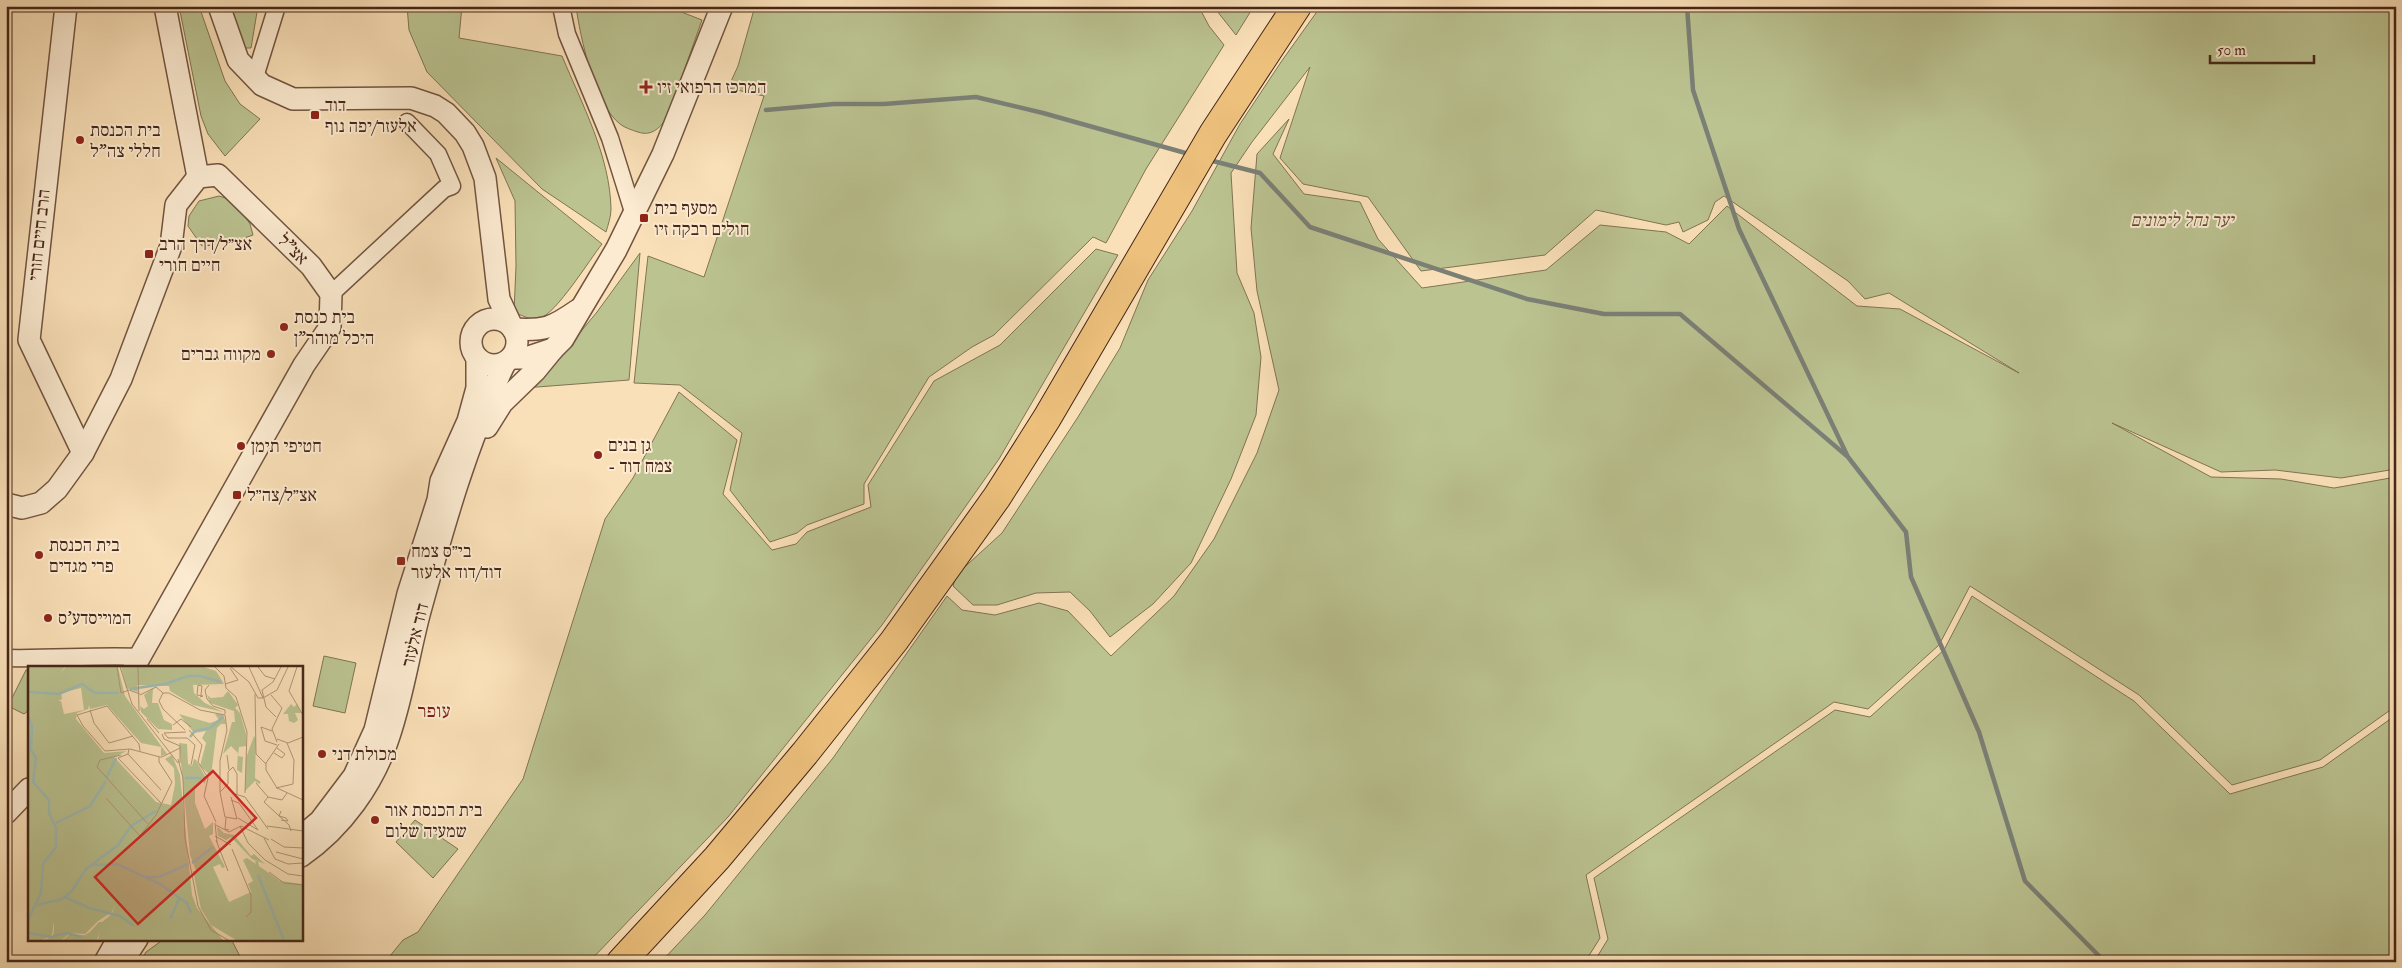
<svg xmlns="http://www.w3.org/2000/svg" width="2402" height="968" viewBox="0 0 2402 968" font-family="'IM FELL Double Pica','Frank Ruhl Libre',serif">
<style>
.green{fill:#bbc391;stroke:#807454}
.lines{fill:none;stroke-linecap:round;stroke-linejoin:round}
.stream{stroke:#7b8076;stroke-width:4.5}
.minor-casing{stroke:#725440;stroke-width:19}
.tertiary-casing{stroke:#725440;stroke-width:24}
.trunk-casing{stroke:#452618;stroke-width:30}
.minor{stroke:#fcebd1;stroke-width:16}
.tertiary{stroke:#fcebd1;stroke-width:21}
.trunk{stroke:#edc07c;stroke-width:28}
.poi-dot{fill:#8f2418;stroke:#fcebd1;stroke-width:2}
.labels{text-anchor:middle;stroke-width:4;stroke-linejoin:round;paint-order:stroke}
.poi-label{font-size:18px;fill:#452618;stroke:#fcebd1;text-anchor:start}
.park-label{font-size:18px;font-style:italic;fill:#624d36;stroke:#fcebd1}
.street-label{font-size:18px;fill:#452618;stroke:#fcebd1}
.neighbourhood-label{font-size:19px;fill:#7a1f14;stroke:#fcebd1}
.inset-river{fill:none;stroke:#9fbcb5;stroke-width:2.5}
.inset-road{fill:none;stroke:#b29678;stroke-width:1}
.view{fill:#d62828;fill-opacity:0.15;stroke:#d62828;stroke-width:2.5}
.inset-edge{fill:none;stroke:#452618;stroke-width:2.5}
</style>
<rect width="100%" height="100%" fill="#fae0b8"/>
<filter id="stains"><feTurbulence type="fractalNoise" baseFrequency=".004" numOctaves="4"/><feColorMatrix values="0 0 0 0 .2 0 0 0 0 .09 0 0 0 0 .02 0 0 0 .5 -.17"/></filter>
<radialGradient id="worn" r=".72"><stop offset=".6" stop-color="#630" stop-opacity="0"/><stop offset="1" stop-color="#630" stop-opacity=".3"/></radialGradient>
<!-- green -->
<g class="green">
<path d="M179,6H199L225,81L240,104L260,119L225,156L208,134L201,116Z"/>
<path d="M231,6H258L251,48H242Z"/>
<path d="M407,6H462L459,38L562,56C582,104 610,156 611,209C611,217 608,225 606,232L542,189L427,72L409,30Z"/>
<path d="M576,6H666L702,20L668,116C661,127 652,137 638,132C632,130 625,128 620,124C595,105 580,37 576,6Z"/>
<path d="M755,6H1201L1200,9L1209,26L1224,45L1146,169L1106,243L1093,237L994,335L972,347L929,377L864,484V504L807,525L797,533L770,542L730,490L742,433L680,385L634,383L648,256L704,277L764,96L728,88L738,66Z"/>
<path d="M1213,6H1254L1236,35Z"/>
<path d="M1321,6H2396V469L2341,478L2275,470L2221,472L2112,423L2211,477L2281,479L2334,488L2396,477V706L2320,760L2232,785L2139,695L1970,586L1939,645L1868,709L1834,702L1586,875L1600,938L1585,962H661L705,915L833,758L947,596L962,610L995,615L1039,603L1068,611L1111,656L1174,596L1214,539L1257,453L1279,390L1257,291L1251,228L1257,154L1289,119L1273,154L1304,194L1360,202L1378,239L1422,288L1546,270L1600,225L1666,232L1689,244L1727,206L1857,306L1900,309L2019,373L1889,293L1865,299L1848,281L1724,196L1715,202L1708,220L1683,232L1679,222L1666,225L1596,210L1545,255L1421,271L1368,197L1303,184L1280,158L1310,67L1252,142L1231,173L1237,273L1254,313L1261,357L1256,415L1231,479L1191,563L1153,604L1110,637L1090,611L1070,592L1036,593L997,605H973L953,586L957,574L1002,533L1078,417L1120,348L1148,280L1192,211L1240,124L1281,62Z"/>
<path d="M496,158L602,244C590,259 556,314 540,318C531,321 521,315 514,312L516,266L515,201Z"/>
<path d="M219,196L235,201L250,224L253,235L239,240H219L217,245L202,246L188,226L189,216L199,201Z"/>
<path d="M1096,249L1118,255L999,459L882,625L728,817L589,962H385L403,940L418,932L523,779L605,519L633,478L679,392L737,440L723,494L772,550L796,544L807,532L871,507L868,485L934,381L1000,345Z"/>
<path d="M640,253L629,380L524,388L559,358L597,312Z"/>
<path d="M1972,596L2134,701L2230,794L2323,767L2396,715V962H1594L1608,939L1594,878L1835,710L1870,717L1944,650Z"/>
<path d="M324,656L356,663L345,713L313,706Z"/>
<path d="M26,670H29V710L24,714L8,706Z"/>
<path d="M415,820L458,849L433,878L396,842Z"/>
<path d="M164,939H231L243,962H140L146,952Z"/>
</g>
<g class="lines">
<!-- stream -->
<g class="stream">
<path d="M1687,6L1693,90L1739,229L1847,455"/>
<path d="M766,110L834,104H884L976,97L1043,113L1189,154"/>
<path d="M1209,160L1260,173L1310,227L1527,299L1604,314H1680L1848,457L1906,532L1911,577L1979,732L2025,881L2105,962"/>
</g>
<!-- minor casing -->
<g class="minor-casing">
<g id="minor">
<path d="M561,6L567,34L610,138L634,215"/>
<path d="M255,77L277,6"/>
<path d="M331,294L444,189L452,186L438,154L407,122"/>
<path d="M6,658C52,659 96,655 141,657"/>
</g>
</g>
<!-- tertiary casing -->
<g class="tertiary-casing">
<g id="tertiary">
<path d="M66,6L29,340L83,453"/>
<path d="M165,6L198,177"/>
<path d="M219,6L238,60L262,85L293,99L411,98L435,106L446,113L465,133L473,146L485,178L499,299L513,329"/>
<circle cx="494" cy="342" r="23"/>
<path d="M513,329C545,331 552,328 578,310"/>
<path d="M511,358H526L553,349L563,339L582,307L616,250L663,154L722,6"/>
<path d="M487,427L502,403L535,371L553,349"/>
<path d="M6,504L22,508L41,503L57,489L83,453L121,379L171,246L176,205L198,177L218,175L311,266L331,294L330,327L304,365L134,667"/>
<path d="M6,813L29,789"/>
<path d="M301,837L320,821L354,776L375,730L408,594L438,500L441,481L468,421L477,388V358"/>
<path d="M301,856C342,828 374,783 389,736C403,695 409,652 420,611C443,528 467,441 505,363"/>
<path d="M105,962L118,939"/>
<path d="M122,962L137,939"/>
</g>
</g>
<!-- trunk casing -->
<g class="trunk-casing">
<path id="trunk" d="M621,962L717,858L805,753L894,641L997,497L1047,418L1213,134L1297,6"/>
</g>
<!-- minor -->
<use href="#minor" class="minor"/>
<!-- tertiary -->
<use href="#tertiary" class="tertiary"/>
<!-- trunk -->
<use href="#trunk" class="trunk"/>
</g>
<!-- markers -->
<g class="poi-dot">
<path d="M643.5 79.5h5v5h5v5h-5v5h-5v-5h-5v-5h5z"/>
<rect x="310" y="110" width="10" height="10" rx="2.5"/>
<circle cx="80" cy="140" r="5"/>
<rect x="639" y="213" width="10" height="10" rx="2.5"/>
<rect x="144" y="249" width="10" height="10" rx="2.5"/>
<circle cx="284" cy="327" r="5"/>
<circle cx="271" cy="354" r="5"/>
<circle cx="241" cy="446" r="5"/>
<circle cx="598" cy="455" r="5"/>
<rect x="232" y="490" width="10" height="10" rx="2.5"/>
<circle cx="39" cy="555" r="5"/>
<rect x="396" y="556" width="10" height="10" rx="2.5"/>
<circle cx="48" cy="618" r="5"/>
<circle cx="322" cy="754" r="5"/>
<circle cx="375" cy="820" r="5"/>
</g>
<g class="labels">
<!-- poi labels -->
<g class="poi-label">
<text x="657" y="93">המרכז הרפואי זיו</text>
<text x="325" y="111">דוד<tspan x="325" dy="21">אלעזר/יפה נוף</tspan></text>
<text x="90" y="136">בית הכנסת<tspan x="90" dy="21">חללי צה"ל</tspan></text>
<text x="654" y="214">מסעף בית<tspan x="654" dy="21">חולים רבקה זיו</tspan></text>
<text x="159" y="250">אצ״ל/דרך הרב<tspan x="159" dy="21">חיים חורי</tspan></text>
<text x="294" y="323">בית כנסת<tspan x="294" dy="21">היכל מוהר"ן</tspan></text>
<text x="261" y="360" text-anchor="end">מקווה גברים</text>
<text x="608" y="451">גן בנים<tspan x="608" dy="21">- צמח דוד</tspan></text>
<text x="251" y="452">חטיפי תימן</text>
<text x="247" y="501">אצ״ל/צה״ל</text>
<text x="49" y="551">בית הכנסת<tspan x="49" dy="21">פרי מגדים</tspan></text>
<text x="411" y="557">בי״ס צמח<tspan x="411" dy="21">דוד/דוד אלעזר</tspan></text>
<text x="58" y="624">המוייסדע'ס</text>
<text x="332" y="760">מכולת דני</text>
<text x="385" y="816">בית הכנסת אור<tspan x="385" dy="21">שמעיה שלום</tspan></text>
</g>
<!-- park labels -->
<g class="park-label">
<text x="2182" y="226">יער נחל לימונים</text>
</g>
<!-- street labels -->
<g class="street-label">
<text transform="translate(39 235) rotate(-84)" y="6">הרב חיים חורי</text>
<text transform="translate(293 249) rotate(46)" y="6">אצ"ל</text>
<text transform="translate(415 635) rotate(-76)" y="6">דוד אלעזר</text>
</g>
<!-- neighbourhood labels -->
<g class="neighbourhood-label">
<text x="434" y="717">עופר</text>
</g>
</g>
<!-- overview -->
<g transform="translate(28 666)">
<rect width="275" height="275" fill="#fae0b8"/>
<path d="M0,1H37L33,6L38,1H90L97,30L139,88L133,90V81L113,77L79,39L62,43L61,39L60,43L49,47L48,53L76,87L99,85L86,91L128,136L143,139L147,118L146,102L137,93L144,89L152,109L164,229L169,242L195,274H70L72,265L69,274H35L42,268L51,270L57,269L62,266L71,256H74L84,248L88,237L84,246L70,255L57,268L42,267L34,274H16L25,270L26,263V255L24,269L15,274H0ZM53,22L56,44L36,48L33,35H30L34,33L33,27ZM93,1H176L188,5L196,18L165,19L166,27L177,37L195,46L165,39L142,25L141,20L109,19L110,26L98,22ZM125,22L124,37H130L136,54L144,58V64L130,63L113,46L112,40L116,43L120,40L116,29ZM200,25L210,39L207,42L212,47L218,68V80L211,81L210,90L215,91L214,107L209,104L210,87L203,80L195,88L204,56H207L206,45L182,37L179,29L183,32L195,31ZM263,38L266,41L269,38L273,47H267L270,54L266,57L261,55L260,48H255ZM151,48L182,57L191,54L187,48H195L198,58H193L189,62L183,110L172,100L178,77L174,72L178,65L166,67ZM226,70L228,73L227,112L233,116L231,118L227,115L217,125L218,92ZM151,77L159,78L160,98L164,100L166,93L168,94L178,112L177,117L172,115L167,120V137L177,163L185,156V168L181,170L197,201L194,202L192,198L185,201L207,249L201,236L223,226L220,218L225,215L215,194L219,192L228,198L227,195H230L231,200L252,215L275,218V274H208L183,259L173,243L165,205H168L162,189ZM189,160L196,167L206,169L223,190L226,188L237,198L224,193L203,171L198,174L190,170Z" fill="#bbc391" fill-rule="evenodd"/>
<path class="inset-river" d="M102,23L137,18L160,10H172L193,16M0,26L31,28L54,18L67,27H91M0,51L4,59L3,84L8,92L5,116L21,134V147L28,162V181L15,198L13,227L0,254M162,71L167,65L182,62L195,51M79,111L88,92M157,112H173M28,157L62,140L78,115M164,197L185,181M64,199L89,198L132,218L159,237L163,247M230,209L256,274M117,211H131L160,198M37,231L61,242L92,250L106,260M9,239L34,233L44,225L58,203L90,179L103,160L128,145M142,253L151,233M0,267L23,271L38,267L55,271"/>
<path class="inset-road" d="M89,1L93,27L101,24L112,28M92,1L104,38L150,97M110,1L111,45M187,1L196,10L198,22L208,31L219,66L217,127M203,1L221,16L230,32H235M221,1L235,32M230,1L237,10L247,13M269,1L261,25L275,49M197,18L210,14L202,2M181,19L177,24L179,33L185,40L197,44V48M227,28L228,88L238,98M112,29L128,21L135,27M243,29L254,42L244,63L249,76M172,31L175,30L169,29L170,19L174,20L173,29M235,32L249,24L260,1M62,44L66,57L81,77L105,70M248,51L238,41L234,24L245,16L253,1M119,53L131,67M145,59L153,53L163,61M157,64L135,43L131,35L135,27H141L172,44L197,49L199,64L192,95V126L197,151L209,153L203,131M161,64L174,79L170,96L180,112L176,130L188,156M244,65L233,61L237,75L249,79M136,67L140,72H159L167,79L163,99M136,67L158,66M134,68L136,73L152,80M249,73L260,77L275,71M251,78L238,97V104L249,122L275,134M101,83L100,88L90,92L133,137M112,85L111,78L79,40L49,49L55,60L77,85L102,83L132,91H134L152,82M246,87L254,92L257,88L249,82M100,88L133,124M93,89L72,94L69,101L120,158M199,89L201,104M150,93L155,112L157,172L170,240L183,264L200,274M152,97V80M228,117L240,131M248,122L265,118L266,94L259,77M192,126L200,118V106L205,101L209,108V128M259,127L254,134L240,131L236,136L261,159L263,165M207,128L217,131L240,163M78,132L112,170M203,134L211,137L230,164L210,152M253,145L251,150L258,152L260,155L253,154M198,152L197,163L201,164M187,157L189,176M188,159L201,166L213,160L241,174M212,160L220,177L237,194L260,208L275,210M239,160L275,165M187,170L203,179M111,171L128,149L144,116L131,96V91M236,172L247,193L260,198L275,197M243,173L256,181L275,182M188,174L200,205M204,183L223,229V246L218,251M248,186L275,193M241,206L256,217L275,219"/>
<path class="view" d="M185,105L228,152L110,258L67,211Z"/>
<rect width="275" height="275" class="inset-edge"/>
</g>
<!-- margin -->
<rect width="2402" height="968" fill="none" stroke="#fae0b8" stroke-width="25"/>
<rect x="8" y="8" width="2387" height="953" fill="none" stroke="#452618" stroke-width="2.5"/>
<rect x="12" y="12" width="2377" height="943" fill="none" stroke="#452618"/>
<!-- scale -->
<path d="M2210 55v8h104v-8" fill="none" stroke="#452618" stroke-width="2.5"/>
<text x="2217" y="55" font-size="15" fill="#452618" stroke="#fcebd1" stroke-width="4" paint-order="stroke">50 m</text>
<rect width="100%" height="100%" filter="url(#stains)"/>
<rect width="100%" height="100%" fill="url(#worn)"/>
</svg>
